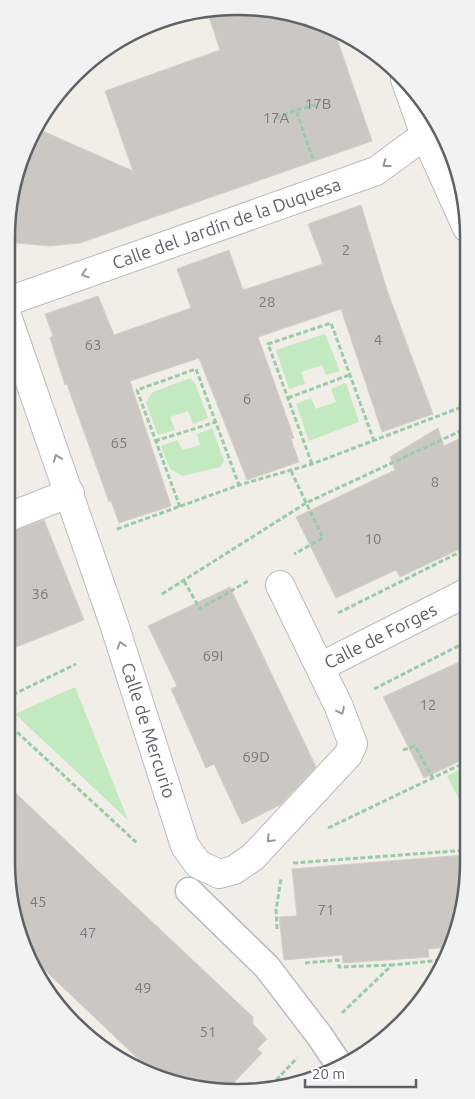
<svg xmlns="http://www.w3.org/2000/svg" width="475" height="1099" viewBox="0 0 475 1099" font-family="Ubuntu,sans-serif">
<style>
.green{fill:#c3e9c1}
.building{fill:#cbc8c3;stroke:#d6cfc4}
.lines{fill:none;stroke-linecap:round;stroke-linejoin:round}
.pedestrian-casing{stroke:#b8bcc0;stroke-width:29}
.minor-casing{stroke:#b8bcc0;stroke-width:30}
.path{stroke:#9acaa7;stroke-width:3;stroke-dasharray:5 2.5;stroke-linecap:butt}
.pedestrian{stroke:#fff;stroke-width:26}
.minor{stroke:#fff;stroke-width:28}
.oneway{stroke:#96999c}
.labels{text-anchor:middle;stroke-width:4;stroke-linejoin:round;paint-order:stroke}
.number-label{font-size:15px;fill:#787c7e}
.street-label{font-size:18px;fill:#5d6267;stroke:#fff}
.rim{fill:none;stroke:#5d6267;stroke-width:2.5}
</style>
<rect width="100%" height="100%" fill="#f0eee6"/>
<!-- green -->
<g class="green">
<path d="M325,334L340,371L326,375L322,365L301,372L305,384L289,389L276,350Z"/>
<path d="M190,378L195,383L208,418L193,424L188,411L170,417L175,430L158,435L146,402L153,392Z"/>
<path d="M346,383L359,422L309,441L296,404L311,398L316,409L336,402L331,389Z"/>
<path d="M212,428L224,461L220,467L183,476L170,469L161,446L177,440L183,450L200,445L197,434Z"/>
<path d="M75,687L128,820L15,714Z"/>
<path d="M468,765L469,819L447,776Z"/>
</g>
<!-- building -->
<g class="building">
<path d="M223,7L312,19L334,30L372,141L80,243L49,246L6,242L19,163L38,129L133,171L105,91L220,50L207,11Z"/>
<path d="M361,205L388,293L433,414L382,432L341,309L258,337L294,438L291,439L299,462L247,480L199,358L130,381L171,506L119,523L111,501L109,502L67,384L65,385L50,338L53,336L45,314L98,296L114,335L191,308L177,269L229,250L243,290L323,264L308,224Z"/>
<path d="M438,428L444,446L467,435L468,545L400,577L396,570L336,598L296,517L395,470L390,457Z"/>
<path d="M44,520L84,620L16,647L6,623V534Z"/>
<path d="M230,587L316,767L280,805L242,824L214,764L206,768L171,689L177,686L148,626Z"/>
<path d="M468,658V757L424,778L383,697Z"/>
<path d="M6,784L253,1017V1024L267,1039L257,1049L262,1053L228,1089L193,1088L154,1074L31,957L19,936L6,862Z"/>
<path d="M464,855L465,886L456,936L450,947L428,949L429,957L343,963L342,955L284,960L279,917L297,916L292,869Z"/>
</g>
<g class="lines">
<!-- pedestrian casing -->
<g class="pedestrian-casing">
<path id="pedestrian" d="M189,891L267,967L319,1035L340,1066"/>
</g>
<!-- minor casing -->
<g class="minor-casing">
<g id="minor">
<path d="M405,79L425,135L467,228"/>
<path id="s1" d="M6,302L376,171L425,135L438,129"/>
<path id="s2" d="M6,313L114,624L185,846L198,864L219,874L234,870L253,857L348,755L353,744L339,707L280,585"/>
<path d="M6,518L70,493"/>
<path id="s3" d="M320,667L468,592"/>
</g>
</g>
<!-- path -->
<g class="path">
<path d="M276,118L296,110"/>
<path d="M313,159L296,110L318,104"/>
<path d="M288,398L349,375"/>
<path d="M155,441L216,422"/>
<path d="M312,464L268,344L331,323L374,441"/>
<path d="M291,471L323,538L294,554"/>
<path d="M180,507L137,390L196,369L239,485"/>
<path d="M117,529L239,485L312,464L467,405"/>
<path d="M184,581L200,609L248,581"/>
<path d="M162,594L306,503L467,428"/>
<path d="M338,613L468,548"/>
<path d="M374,689L468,641"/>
<path d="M6,698L76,664"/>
<path d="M6,722L137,843"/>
<path d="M403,750L415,746L433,778"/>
<path d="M328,828L468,761"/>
<path d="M293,863L468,850V863"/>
<path d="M277,929L276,910L281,879"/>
<path d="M305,963L338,960L339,967L392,965"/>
<path d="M342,1013L392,965L442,960"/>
<path d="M266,1091L297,1058"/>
</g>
<!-- pedestrian -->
<use href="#pedestrian" class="pedestrian"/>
<!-- minor -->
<use href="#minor" class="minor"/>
</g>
<!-- one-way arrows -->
<defs><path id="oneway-chevron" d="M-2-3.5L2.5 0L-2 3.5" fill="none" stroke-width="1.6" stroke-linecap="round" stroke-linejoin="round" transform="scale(1.25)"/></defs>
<g class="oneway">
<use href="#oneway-chevron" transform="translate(386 164) rotate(143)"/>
<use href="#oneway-chevron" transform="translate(85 274) rotate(161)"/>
<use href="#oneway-chevron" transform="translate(57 458) rotate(-110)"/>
<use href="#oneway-chevron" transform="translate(121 645) rotate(-108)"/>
<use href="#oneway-chevron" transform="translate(341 711) rotate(65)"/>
<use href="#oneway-chevron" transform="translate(270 839) rotate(133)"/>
</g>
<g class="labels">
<!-- number labels -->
<g class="number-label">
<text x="318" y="109">17B</text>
<text x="276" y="123">17A</text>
<text x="346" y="255">2</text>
<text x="267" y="307">28</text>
<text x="378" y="345">4</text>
<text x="93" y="350">63</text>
<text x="247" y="404">6</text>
<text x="119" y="448">65</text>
<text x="435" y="487">8</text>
<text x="373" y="544">10</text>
<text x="40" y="599">36</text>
<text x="213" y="661">69I</text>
<text x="428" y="710">12</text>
<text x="256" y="762">69D</text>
<text x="38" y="907">45</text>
<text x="326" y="915">71</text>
<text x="88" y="938">47</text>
<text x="143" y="993">49</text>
<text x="208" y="1037">51</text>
</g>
<!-- street labels -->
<g class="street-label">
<text dy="6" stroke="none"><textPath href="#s1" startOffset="234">Calle del Jardín de la Duquesa</textPath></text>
<text dy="6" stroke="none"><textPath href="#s3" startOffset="68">Calle de Forges</textPath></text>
<text dy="6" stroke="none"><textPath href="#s2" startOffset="441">Calle de Mercurio</textPath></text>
</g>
</g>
<!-- crop -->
<path d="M0 0H475V1099H0ZM237 15H238A222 222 0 0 1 460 237V862A222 222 0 0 1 238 1084H237A222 222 0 0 1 15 862V237A222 222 0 0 1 237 15Z" fill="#f2f2f3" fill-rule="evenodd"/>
<path class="rim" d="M237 15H238A222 222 0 0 1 460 237V862A222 222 0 0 1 238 1084H237A222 222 0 0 1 15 862V237A222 222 0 0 1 237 15Z"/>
<!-- scale -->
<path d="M305 1079v8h111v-8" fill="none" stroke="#5d6267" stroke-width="2.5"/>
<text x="312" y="1079" font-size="15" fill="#5d6267" stroke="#ffffff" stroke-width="4" paint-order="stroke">20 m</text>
</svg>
